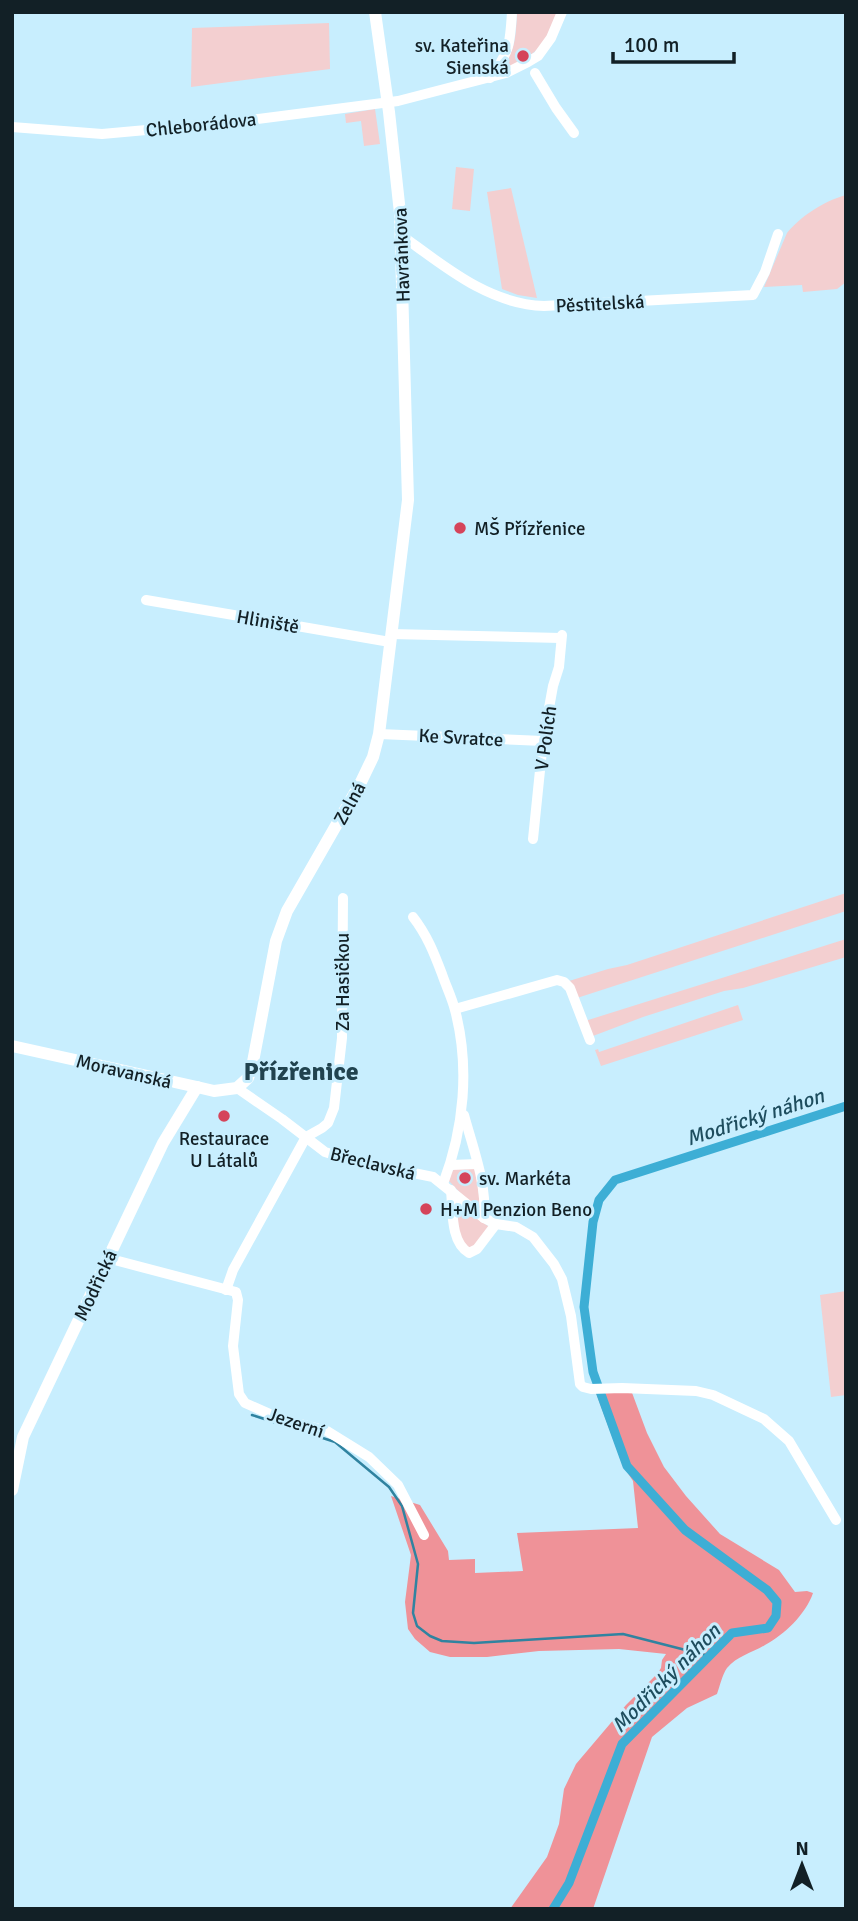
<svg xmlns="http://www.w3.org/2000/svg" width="858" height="1921" viewBox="0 0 858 1921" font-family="Signika,sans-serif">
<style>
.green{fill:#f3cfd0}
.forest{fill:#ef9298}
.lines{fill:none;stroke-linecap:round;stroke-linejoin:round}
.stream{stroke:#3083a0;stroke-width:2.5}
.canal{stroke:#3daed5;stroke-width:9}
.minor{stroke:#fff;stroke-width:10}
.tertiary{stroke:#fff;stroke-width:12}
.poi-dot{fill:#d5445a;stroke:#c8eefe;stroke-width:2.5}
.labels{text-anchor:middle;stroke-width:6;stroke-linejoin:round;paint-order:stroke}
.poi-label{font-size:19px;fill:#122026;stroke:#c8eefe;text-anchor:start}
.street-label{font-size:19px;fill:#122026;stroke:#c8eefe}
.water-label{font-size:21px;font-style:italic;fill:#1e4d5e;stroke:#c8eefe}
.district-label{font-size:26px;font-weight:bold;fill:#21434f;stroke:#c8eefe}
</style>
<rect width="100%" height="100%" fill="#c8eefe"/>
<!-- green -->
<g class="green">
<path d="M517,12H558C544,46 540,52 507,68L505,64C516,48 516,32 517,12Z"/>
<path d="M329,23L330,69L191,87L192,28Z"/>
<path d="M375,109L380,144L364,146L361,121L346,123L345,114Z"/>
<path d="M456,167L474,169L470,211L452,209Z"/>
<path d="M511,188L537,298L518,295L502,289L487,192Z"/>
<path d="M846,195V282L837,289L803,292L802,285L764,287L787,233C801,216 824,201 846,195Z"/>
<path d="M846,893V911L577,998L569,981L608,969L627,965Z"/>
<path d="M846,939V957L743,988L724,991L643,1017L593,1036L585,1021Z"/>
<path d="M738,1005L743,1020L601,1066L595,1050L598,1049L599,1052Z"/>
<path d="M473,1168L476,1171L481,1210L470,1203L449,1181V1176L454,1169Z"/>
<path d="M456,1203L488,1226L489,1228L472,1249L460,1243Z"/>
<path d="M846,1291V1395L831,1397L820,1295Z"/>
</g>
<!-- forest -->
<path class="forest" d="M631,1390L647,1433L664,1467L686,1496L720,1534L779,1570L795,1592L807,1591L813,1593C806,1614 784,1635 765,1645C752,1653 737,1656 727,1668C722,1675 720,1686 717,1694L687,1708L652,1737L593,1909H510L547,1857L559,1824L564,1789L576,1764L626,1705L657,1674L661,1668L662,1660L666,1654L619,1649L539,1651L487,1657H450L430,1652L415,1639L408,1629L405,1602L411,1555L391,1496L420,1505L448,1551L449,1560L475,1559V1573L523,1571L517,1533L638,1528L633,1481L623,1466L596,1393Z"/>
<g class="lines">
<!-- stream -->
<path class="stream" d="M252,1415L335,1442L389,1487L402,1506L418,1564L413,1613L417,1626L430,1636L442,1641L474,1643L623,1634L709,1656"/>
<!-- canal -->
<path class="canal" d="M553,1909L569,1883L622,1744L732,1633L768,1628L776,1616L777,1602L767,1590L685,1530L627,1466L593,1372L584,1307L593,1222L599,1200L615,1180L846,1106"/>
<!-- minor -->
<g class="minor">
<path d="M535,73L556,108L574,133"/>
<path d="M490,78C510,51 510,45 512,12"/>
<path d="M12,127L102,134L235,122L398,101L506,73L528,62L538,56L551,38L562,12"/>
<path d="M401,235C444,266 488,304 544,306L753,295L765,272L778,234"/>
<path d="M146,600L390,642"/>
<path d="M391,634L561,638"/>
<path d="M379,734L543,741"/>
<path d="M533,839L543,741L553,686L559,667L562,635"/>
<path d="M413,917C427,935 434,953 442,974C446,986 452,998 455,1010C470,1067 464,1129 443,1184"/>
<path d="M455,1009L557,980L564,982L570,988L590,1040"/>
<path d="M237,1088L282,1119L325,1152L350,1160L433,1177L484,1218L496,1224L516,1227L533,1237L554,1264L562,1279L571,1316L580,1384L583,1387L591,1389L622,1388L696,1391L713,1395L764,1419L789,1441L836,1520"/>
<path d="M464,1115C473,1148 487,1184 484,1218"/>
<path d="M451,1165L477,1164"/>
<path d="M451,1190C453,1210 450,1242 469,1253L477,1249L496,1224"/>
<path d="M107,1258L236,1292L238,1300L233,1346L239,1394L245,1403L279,1418L327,1431L369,1457L398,1485L424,1535"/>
<path d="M226,1290L233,1270L306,1137L322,1128L328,1123L334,1108L342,1038L343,898"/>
</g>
<!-- tertiary -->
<g class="tertiary">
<path d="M12,1046L197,1087L214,1091L237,1088L248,1078L252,1067L276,941L287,911L361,782L373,757L379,734L408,500L400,213L389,112L375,12"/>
<path d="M12,1490L23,1437L163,1143L197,1087"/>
</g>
</g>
<!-- markers -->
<g class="poi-dot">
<circle cx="523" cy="56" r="7"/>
<circle cx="460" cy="528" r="7"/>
<circle cx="224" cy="1116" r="7"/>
<circle cx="465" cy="1178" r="7"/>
<circle cx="426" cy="1209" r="7"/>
</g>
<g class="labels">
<!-- poi labels -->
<g class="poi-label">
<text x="509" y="52" text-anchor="end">sv. Kateřina<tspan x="509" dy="22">Sienská</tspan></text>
<text x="474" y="535">MŠ Přízřenice</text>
<text x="224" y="1145" text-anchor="middle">Restaurace<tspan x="224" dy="22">U Látalů</tspan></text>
<text x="479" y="1185">sv. Markéta</text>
<text x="440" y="1216">H+M Penzion Beno</text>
</g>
<!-- street labels -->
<g class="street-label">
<text transform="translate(201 124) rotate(-6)" y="7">Chleborádova</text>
<text transform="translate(401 255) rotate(-92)" y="7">Havránkova</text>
<text transform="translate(600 303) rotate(-3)" y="7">Pěstitelská</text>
<text transform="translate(268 621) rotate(10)" y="7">Hliniště</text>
<text transform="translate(461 737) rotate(3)" y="7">Ke Svratce</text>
<text transform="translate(545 738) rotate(-82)" y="7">V Polích</text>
<text transform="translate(349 803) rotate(-61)" y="7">Zelná</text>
<text transform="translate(342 982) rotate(-90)" y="7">Za Hasičkou</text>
<text transform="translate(124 1071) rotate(13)" y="7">Moravanská</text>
<text transform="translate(373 1163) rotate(14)" y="7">Břeclavská</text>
<text transform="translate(95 1285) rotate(-65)" y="7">Modřická</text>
<text transform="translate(296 1422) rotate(19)" y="7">Jezerní</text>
</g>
<!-- water labels -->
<g class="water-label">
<text transform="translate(755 1117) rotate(-18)" y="7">Modřický náhon</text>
<text transform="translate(666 1678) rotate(-45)" y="7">Modřický náhon</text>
</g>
<!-- district labels -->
<g class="district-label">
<text x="301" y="1080">Přízřenice</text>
</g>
</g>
<!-- border -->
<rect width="858" height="1921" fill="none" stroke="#122026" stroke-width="28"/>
<!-- north arrow -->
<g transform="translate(802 1865)" stroke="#c8eefe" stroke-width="5" paint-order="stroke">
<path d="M0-5L12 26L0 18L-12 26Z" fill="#122026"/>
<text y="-10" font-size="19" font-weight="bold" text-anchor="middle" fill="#122026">N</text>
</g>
<!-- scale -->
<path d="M613 52v10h121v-10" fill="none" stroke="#122026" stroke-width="3.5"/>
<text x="624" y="52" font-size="21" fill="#122026" stroke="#c8eefe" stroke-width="5" paint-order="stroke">100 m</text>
</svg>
